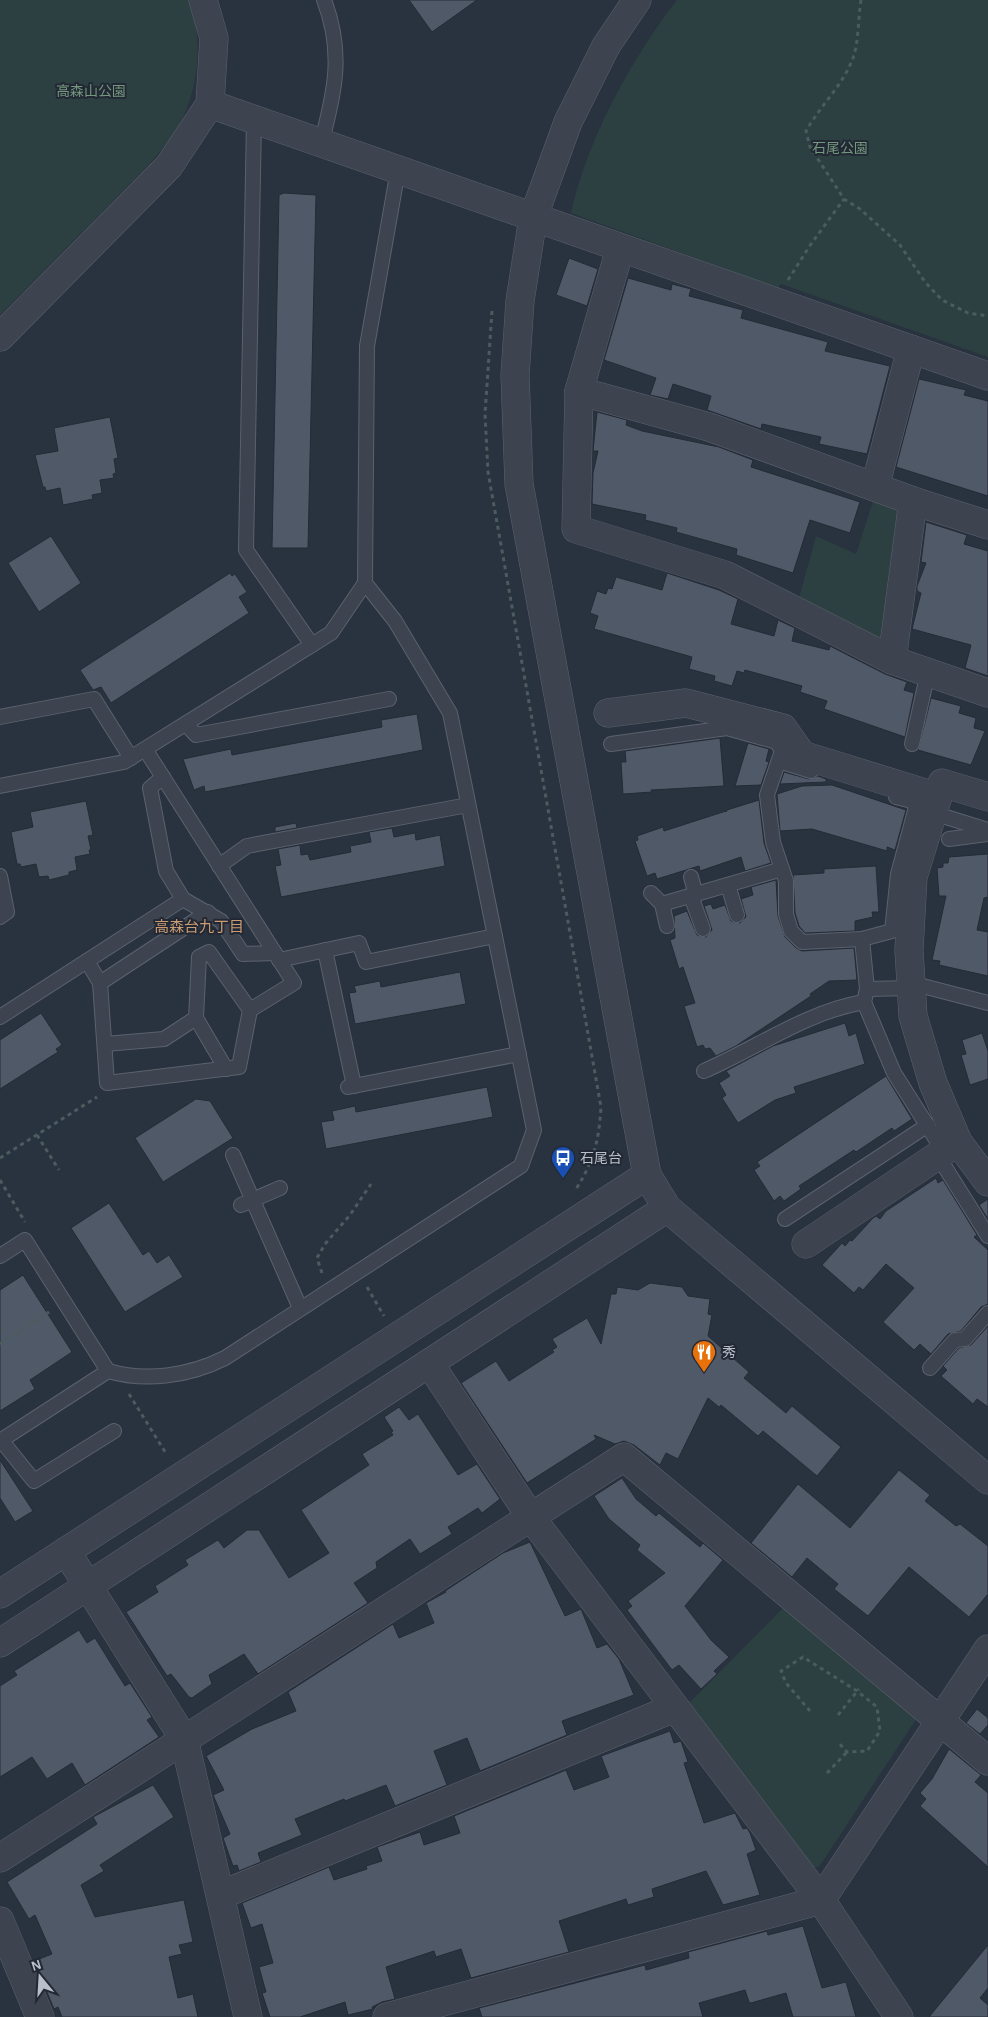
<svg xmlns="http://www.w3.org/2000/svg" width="988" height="2017" viewBox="0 0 988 2017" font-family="'Alegreya Sans','Noto Sans JP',sans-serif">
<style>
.green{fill:#2c3f41}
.building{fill:#505968;stroke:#242b37}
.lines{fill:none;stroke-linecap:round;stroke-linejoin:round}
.service-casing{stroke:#5b626d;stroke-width:16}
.minor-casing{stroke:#5b626d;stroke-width:29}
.tertiary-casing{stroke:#5b626d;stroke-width:29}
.path{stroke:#4b5c5f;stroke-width:3;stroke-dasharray:4 4;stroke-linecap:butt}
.service{stroke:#3d4450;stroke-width:14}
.minor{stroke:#3d4450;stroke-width:28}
.tertiary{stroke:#3d4450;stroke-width:28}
.labels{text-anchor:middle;stroke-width:4;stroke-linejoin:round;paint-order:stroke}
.park-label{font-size:14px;fill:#74987d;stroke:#222935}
.poi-label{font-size:14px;fill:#bac0ca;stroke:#222935;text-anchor:start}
.neighbourhood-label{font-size:15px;fill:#cb9c74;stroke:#222935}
</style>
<rect width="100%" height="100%" fill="#29323f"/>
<!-- green -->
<g class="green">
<path d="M0,0H190C202,36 200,80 184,115C168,150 135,178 109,205C73,242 36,278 0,315Z"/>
<path d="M677,0H988V357L781,284L778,288L571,213C587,140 631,59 677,0Z"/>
<path d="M874,498L905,509L886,642L799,598L816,536L856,554Z"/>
<path d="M786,1605L919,1715L819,1867H809L686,1706Z"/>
</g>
<!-- building -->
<g class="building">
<path d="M409,0H477L432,32Z"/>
<path d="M284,193L316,195L308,548H272L279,195Z"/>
<path d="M569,258L598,269L587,306L556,295Z"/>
<path d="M628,278L671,290L672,284L691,289L689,296L743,310L741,318L828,342L825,351L890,366L867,454L819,444L821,437L762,424L761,429L707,410L711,396L673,384L668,399L650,395L656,378L604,360Z"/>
<path d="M919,379L966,390L964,395L988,401V496L896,467Z"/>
<path d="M597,412L627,420L626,425L642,431L719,447L753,460L751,467L860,502L850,533L810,520L793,573L736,555L737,549L676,532L677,528L645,520L646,515L592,504L593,473L598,451H593Z"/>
<path d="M110,417L118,458L114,459L116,473L113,474L114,478L100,480L102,493L92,495L93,499L63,505L60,488L46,491L45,487H43L35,455L58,451L54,428Z"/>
<path d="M926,522L967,535L964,544L988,551V676L965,668L971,645L912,629L921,593L917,591V586L926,563L921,562Z"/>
<path d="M51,536L81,583L39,612L8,563Z"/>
<path d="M230,573L232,576L235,574L247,592L239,597L249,613L111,703L101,687L93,690L80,670Z"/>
<path d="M667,573L719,590L738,599L731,624L774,636L778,620L795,628L792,641L829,650L830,646L885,674L907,682L904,690L914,693L905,737L824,709L827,701L800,692L802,686L745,670L744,673L737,671L732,686L714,681L715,676L689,669L692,657L594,629L598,616L590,613L597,591L606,594L608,588L612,589L616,577L662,590Z"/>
<path d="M931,698L961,706L959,713L976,718L974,728L985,731L971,765L918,750Z"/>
<path d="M417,714L423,750L205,792L204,786L194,790L183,759L231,749L232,755L382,727L381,720Z"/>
<path d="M720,738L724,786L651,790L652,792L623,794L621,762H626L625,751Z"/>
<path d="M748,743L769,749L766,761L769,762L761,785L735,786Z"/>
<path d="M784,772L809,779L818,776L826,779V782L780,784Z"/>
<path d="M832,785L906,810L895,850L887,847V851L812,829L780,831L777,794L802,786Z"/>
<path d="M759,800L764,843L771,863L745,871L741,857L700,871L699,866L657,879L655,873L647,876L635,841L638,840L637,836L663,827L664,831L726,811V812L727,810Z"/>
<path d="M86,801L93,835L88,836L91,850H89L90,854L75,857L77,870L69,872V875L49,880L48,876L39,877L36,864L21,867L20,864H17L11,832L33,827L30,812Z"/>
<path d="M296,823L297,828L275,832V827Z"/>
<path d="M392,828L394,837L415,833L416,840L440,835L445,866L281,897L275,866L281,865L278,849L300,845L301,855L308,854L310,860L351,852L350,846L371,842L369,832Z"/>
<path d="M988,854V897L984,898L977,930L988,932V976L939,965L940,961L932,960L946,896H939L937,868L943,867V863H948L949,857Z"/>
<path d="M876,866L879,912H872L873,917L855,921V931L805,933L799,926L795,913L793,875L824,873V869Z"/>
<path d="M776,880L778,916L785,937L796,948L802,951L854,948L857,980L829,981L810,994L811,996L736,1046L716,1056L710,1048L705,1049L703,1045L697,1047L684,1006L695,1003L683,967L679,969L670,940L675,938L674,916L687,911L697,935L706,937L712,930L704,906L711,904L713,909L725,905L731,921L740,923L746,917L741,899L753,895L751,887Z"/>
<path d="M460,972L466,1004L355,1024L349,993L356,992L354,986L380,981L381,987Z"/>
<path d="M41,1013L62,1045L56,1049L58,1052L0,1089V1040Z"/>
<path d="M845,1023L849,1036L856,1033L865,1064L794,1087L796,1093L775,1100L738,1123L722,1098L726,1095L719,1083L730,1076L726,1071L773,1046Z"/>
<path d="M982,1033L988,1051V1079L970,1085L961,1055L966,1054L962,1040Z"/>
<path d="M886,1076L912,1119L894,1131L892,1128L856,1152L854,1150L799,1186L801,1189L784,1201L780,1196L774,1201L754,1170L760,1166L757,1162Z"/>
<path d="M487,1087L493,1117L326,1149L321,1122L334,1120L332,1111L355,1106L356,1112Z"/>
<path d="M196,1099L210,1101L233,1138L163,1182L135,1138Z"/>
<path d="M936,1178L938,1183L943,1180L977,1235L974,1237L988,1250V1304L981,1307L961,1331L948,1334L931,1354L920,1344L914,1350L883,1322L914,1288L886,1264L863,1290L859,1287L854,1293L822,1265L842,1243L845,1246L850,1240L852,1241L873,1218L876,1216L880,1219L886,1211Z"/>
<path d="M988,1199V1219L979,1205Z"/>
<path d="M109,1203L143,1255L149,1251L157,1263L169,1255L183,1277L125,1312L71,1228Z"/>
<path d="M23,1275L72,1352L30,1380L35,1389L0,1411V1290Z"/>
<path d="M650,1283L682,1287L688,1296L710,1299L708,1314L712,1315L708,1336L749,1372L744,1378L786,1413L792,1406L841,1447L817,1476L763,1431L758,1436L721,1405L719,1407L708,1398L678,1459L666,1453L660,1465L634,1445L624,1441L615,1444L594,1435L596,1439L527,1483L461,1383L496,1361L509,1381L554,1352L552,1350L557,1347L552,1339L587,1318L601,1344L611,1294H616L617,1287L638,1290Z"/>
<path d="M988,1326V1407L977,1399L973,1404L941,1376L947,1370L943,1366L959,1348L971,1345Z"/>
<path d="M399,1407L409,1420L418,1414L458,1475L477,1464L500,1499L482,1513L478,1508L448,1527L452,1534L420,1554L410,1539L376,1562L377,1568L354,1583L368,1603L258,1674L244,1654L209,1675L212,1684L192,1698L189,1697L171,1674L167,1676L126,1612L158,1592L155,1586L188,1565L185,1560L218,1540L224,1548L247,1530H259L289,1578L329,1553L301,1510L369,1465L362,1454L393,1435L391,1432L393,1431L384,1417Z"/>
<path d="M0,1460L33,1511L15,1522L0,1498Z"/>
<path d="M899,1470L930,1495L925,1501L956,1526L960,1524L988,1546V1594L969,1617L909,1567L868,1616L834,1589L838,1584L807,1558L792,1577L751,1543L798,1484L850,1528Z"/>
<path d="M622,1478L636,1499L656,1516L659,1513L700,1547L703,1543L723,1560L685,1606L711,1640L729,1657L714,1671L717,1674L701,1689L679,1665L672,1670L627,1610L632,1606L628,1601L665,1573L637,1550L640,1545L609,1519L594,1496Z"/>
<path d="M530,1542L565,1616L581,1609L597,1648L607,1644L619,1659L634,1695L562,1721L567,1735L480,1771L467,1738L434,1751L447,1785L395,1806L386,1785L345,1801L344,1799L295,1819L302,1835L258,1853L261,1862L239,1871L237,1865L233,1866L223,1838L230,1834L213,1795L224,1790L206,1756L252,1729L296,1711L288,1692L393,1624L399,1638L434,1623L426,1603L446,1592L445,1591L503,1553Z"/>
<path d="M79,1630L87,1643L95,1638L125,1686L130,1683L152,1717L147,1720L159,1737L85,1785L72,1763L47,1779L32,1757L0,1777V1686L17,1675L14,1671Z"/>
<path d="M977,1709L988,1718V1725L980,1734L966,1723Z"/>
<path d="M670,1731L674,1743L681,1741L688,1762L684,1763L704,1823L735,1813L743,1829L747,1828L750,1833L756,1850L747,1854L760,1895L723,1905L706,1871L652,1889L654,1897L628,1905L626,1899L559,1921L569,1952L471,1978L461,1949L436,1957L434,1951L386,1967L395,1999L382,2002L372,2007L373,2009L348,2015L345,2002L300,2017H270L262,1993L266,1992L259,1967L273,1963L262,1924L251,1928L242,1903L329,1867L334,1880L367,1869L366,1866L382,1861L377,1847L420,1832L424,1845L460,1833L454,1816L566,1770L574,1790L609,1777L601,1756Z"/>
<path d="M949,1749L981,1775L975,1782L988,1793V1867L920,1806L926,1799L920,1793L932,1779Z"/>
<path d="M153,1785L174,1817L100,1865L104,1871L81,1885L95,1917L184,1900L193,1942L179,1945L182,1954L169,1957L178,1998L193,1994L198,2017H62L58,2007L54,2009L34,1961L52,1954L35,1915L29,1919L7,1882L97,1824L93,1817Z"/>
<path d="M803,1926L822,1988L846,1982L856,2017H793L786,1993L751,2003L749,2002L745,1990L699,2003L703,2017H482L479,2008L645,1965L646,1970L689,1958L688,1952L767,1931L768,1935Z"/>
<path d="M988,1945V1988L980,1998L988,2005V2017H929Z"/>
</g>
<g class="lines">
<!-- service casing -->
<g class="service-casing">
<g id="service">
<path d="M254,120L246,550L312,645"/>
<path d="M321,144C335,92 344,52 324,0"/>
<path d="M0,717L94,699L131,758"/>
<path d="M186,724L196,735L389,699"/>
<path d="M611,744L727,728L777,742L782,751L767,795L773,842L786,881V914L791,931L802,942L862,939L892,931L898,874L916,807L912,801L896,797"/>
<path d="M912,744L928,672"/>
<path d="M779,761L811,771"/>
<path d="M163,777L150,788L166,871L183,899L221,921L243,954L275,953"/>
<path d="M0,786L124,762L331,633L365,583L367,346L398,170"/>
<path d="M933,813L988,830"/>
<path d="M949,839L988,834"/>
<path d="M219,866L247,846L468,805"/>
<path d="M0,876L7,912L0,917"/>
<path d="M691,877L696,895"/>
<path d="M728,885L737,915"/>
<path d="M651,893L662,904L667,926"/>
<path d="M691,896L703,929"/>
<path d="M662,904L782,869"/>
<path d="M862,939L867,989L911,988"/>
<path d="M325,950L354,1086"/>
<path d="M279,960L359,943L366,962L495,936"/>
<path d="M87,961L100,983L107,1083L239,1067L250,1010L294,983L145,749"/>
<path d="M100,983L208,912"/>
<path d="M911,983L988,1003"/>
<path d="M867,989L864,1002L894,1073L944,1152"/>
<path d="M0,1017L183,899"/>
<path d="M196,1018L226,1069"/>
<path d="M105,1044L164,1039L196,1018L199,957L209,952L250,1010"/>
<path d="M704,1071C757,1048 806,1012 864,1002"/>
<path d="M348,1087L519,1054"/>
<path d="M233,1155L300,1308"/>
<path d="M938,1156L988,1236"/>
<path d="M241,1205L280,1188"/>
<path d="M785,1219L928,1125"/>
<path d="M0,1256L25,1240L108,1371"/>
<path d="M930,1368L955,1340L965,1339L988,1313"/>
<path d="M1,1440L34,1481L114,1431"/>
<path d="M0,1441L108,1371C146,1382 189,1376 225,1358L521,1166L534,1130L450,713L395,621L365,583"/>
</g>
</g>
<!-- minor casing -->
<g class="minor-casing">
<g id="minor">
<path d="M620,249L579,391L576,529L725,575L892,660L988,693"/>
<path d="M0,337L169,166L210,104L214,38L203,0"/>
<path d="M579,391L709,427L913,501L988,525"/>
<path d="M875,487L911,349"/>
<path d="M892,660L913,501"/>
<path d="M608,713L686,703L783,728L802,755L938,797"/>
<path d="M988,797L942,783L913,877L909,950L913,1016L933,1083L958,1142L988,1182"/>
<path d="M806,1244L958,1142"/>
<path d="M430,1364L530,1516L821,1900"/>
<path d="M0,1858L624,1457L988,1761"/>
<path d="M221,1895L674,1708"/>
<path d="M0,1921L40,2017"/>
<path d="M387,2017L821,1900L988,1649"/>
</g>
</g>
<!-- tertiary casing -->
<g class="tertiary-casing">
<g id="tertiary">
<path d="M637,0L606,46L568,122L533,218L520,301L515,375L519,484L647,1175L667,1208L988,1480"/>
<path d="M210,104L988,376"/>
<path d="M66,1551L184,1739L248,2017"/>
<path d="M0,1594L647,1175"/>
<path d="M0,1643L667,1208"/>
<path d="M821,1900L899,2017"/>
</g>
</g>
<!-- path -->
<g class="path">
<path d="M861,0C858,18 859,41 853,58C843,85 820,106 806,131L810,147L844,199L860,209L900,245L925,282L942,300L968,313L988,316"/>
<path d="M788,280L811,244L844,199"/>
<path d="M492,311L485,414L488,472L601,1107C599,1140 594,1161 576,1189"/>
<path d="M37,1135L59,1170"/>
<path d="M0,1158L97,1097"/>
<path d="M0,1180L25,1222"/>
<path d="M322,1273L317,1258L325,1244L350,1215L371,1184"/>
<path d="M367,1287L384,1316"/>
<path d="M0,1344L49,1312"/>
<path d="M129,1394L167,1455"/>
<path d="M810,1711L786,1683L781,1671L803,1657L857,1691L877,1707L880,1731L867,1751L847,1752L838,1742"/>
<path d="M838,1715L859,1689"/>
<path d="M827,1773L847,1752"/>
</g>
<!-- service -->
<use href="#service" class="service"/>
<!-- minor -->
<use href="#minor" class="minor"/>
<!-- tertiary -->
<use href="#tertiary" class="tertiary"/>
</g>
<!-- icons -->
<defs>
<g id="bus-pin" transform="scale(1.25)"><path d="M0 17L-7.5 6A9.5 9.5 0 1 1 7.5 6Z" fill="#1a4fb4" stroke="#222935"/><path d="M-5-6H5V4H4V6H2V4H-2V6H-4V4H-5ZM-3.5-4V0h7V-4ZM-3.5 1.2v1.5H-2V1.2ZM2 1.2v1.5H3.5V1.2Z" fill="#fff"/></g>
<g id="restaurant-pin" transform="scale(1.25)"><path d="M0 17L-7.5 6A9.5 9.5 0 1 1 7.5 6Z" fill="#e8710a" stroke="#222935"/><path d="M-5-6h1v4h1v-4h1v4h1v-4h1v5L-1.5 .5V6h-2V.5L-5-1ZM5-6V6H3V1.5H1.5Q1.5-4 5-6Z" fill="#fff"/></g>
</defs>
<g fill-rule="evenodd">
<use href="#bus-pin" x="563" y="1158"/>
<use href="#restaurant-pin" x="704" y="1352"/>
</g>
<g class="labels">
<!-- park labels -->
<g class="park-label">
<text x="91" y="96">高森山公園</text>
<text x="840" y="153">石尾公園</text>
</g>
<!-- poi labels -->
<g class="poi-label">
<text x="580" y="1163">石尾台</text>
<text x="722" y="1357">秀</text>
</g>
<!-- neighbourhood labels -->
<g class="neighbourhood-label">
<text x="199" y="932">高森台九丁目</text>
</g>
</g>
<!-- north arrow -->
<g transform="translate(40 1977) rotate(342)" stroke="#222935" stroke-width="4" paint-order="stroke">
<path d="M0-4L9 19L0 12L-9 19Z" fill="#bac0ca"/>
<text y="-8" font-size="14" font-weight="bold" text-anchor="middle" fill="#bac0ca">N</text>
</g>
</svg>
